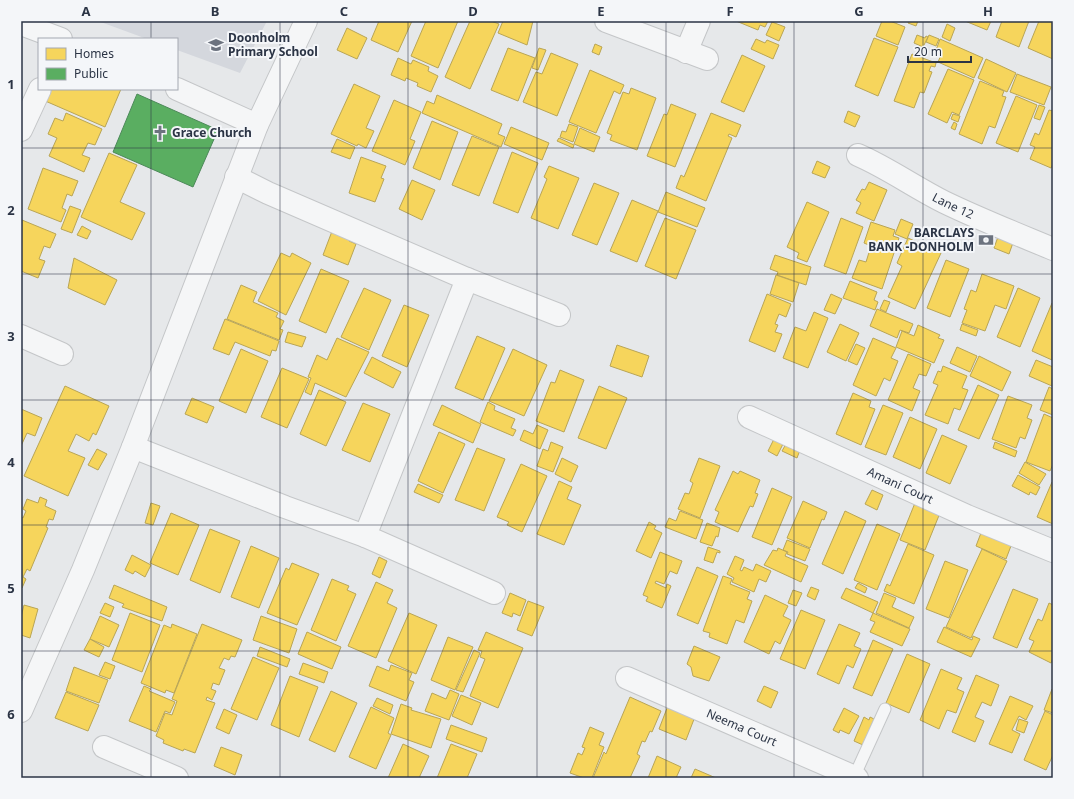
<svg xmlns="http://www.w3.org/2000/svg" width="1074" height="799" viewBox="0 0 1074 799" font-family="'Noto Sans',sans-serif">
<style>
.built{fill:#d4d7dd}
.homes{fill:#f6d55c;stroke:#b9a555}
.public{fill:#5aae61;stroke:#4c8959}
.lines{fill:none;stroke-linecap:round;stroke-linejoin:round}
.lane-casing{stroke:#c4c6c8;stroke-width:13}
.street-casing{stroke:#c4c6c8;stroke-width:24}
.lane{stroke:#f5f6f7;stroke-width:11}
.street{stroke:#f5f6f7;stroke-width:22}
.grid{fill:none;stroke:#2b3445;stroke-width:1;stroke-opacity:0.55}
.labels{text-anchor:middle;stroke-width:4;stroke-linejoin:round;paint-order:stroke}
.poi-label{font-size:12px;font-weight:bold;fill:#2b3445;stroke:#f4f6f9;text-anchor:start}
.street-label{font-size:12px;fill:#2b3445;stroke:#f4f6f9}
.neatline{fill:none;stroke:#2b3445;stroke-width:1.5}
.grid-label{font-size:13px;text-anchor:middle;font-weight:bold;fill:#2b3445}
</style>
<rect width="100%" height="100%" fill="#e6e8ea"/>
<!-- built -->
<path class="built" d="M98,21H267L240,73L177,50V39H147Z"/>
<!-- homes -->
<g class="homes">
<path d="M379,21H412L398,52L371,40Z"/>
<path d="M426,21H458L438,68L411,56Z"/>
<path d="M470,21H491L499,24L470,89L445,77Z"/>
<path d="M503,21H533L527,45L498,33Z"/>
<path d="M736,21H768L765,27L760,25L758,30Z"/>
<path d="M882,21H890L905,27L898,45L876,36Z"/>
<path d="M909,21H918L916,26L908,23Z"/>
<path d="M965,21H991L987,30Z"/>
<path d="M1002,21H1029L1019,47L996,37Z"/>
<path d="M1039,21H1053V59L1028,48Z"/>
<path d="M772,22L785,27L779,41L766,35Z"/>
<path d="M947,24L955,28L950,41L942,37Z"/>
<path d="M347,28L367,38L357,59L337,50Z"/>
<path d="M917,35L925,38L926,36L928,37L923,47L914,43Z"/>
<path d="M929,35L939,39L936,46L926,42Z"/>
<path d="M874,38L898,47L878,96L855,86Z"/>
<path d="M756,39L765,43L767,40L779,45L773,59L751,49Z"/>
<path d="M940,39L983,58L974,78L938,62L941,55L935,53Z"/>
<path d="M595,44L602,47L599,55L592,52Z"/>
<path d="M508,48L535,58L518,101L491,90Z"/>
<path d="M539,48L546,50L538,70L532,68Z"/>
<path d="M551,53L578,64L557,116L523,102L536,72L542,74Z"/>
<path d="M912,54L936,63L935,67L931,66L929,71L932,72L924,93L920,92L914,108L894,101Z"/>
<path d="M742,55L765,66L744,112L721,102Z"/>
<path d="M398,58L411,64L413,60L429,67L428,71L438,76L431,92L417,86L418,83L406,78L405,81L391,75Z"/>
<path d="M986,59L1016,73L1007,92L978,78Z"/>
<path d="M948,69L974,80L959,115L952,112L947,123L928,114Z"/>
<path d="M590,70L624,85L620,94L614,91L596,133L569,122Z"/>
<path d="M1017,74L1051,87L1044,105L1010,92Z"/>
<path d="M980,81L1004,91L1002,96L1006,97L995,128L989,126L982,144L959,134Z"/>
<path d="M354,84L380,96L366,128L374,131L366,148L358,144L357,146L331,134Z"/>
<path d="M631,88L656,98L637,150L610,140L612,135L607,133L623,92L629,94Z"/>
<path d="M48,89H121L105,127L43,100Z"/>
<path d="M437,95L502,124L498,134L505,137L501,147L422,113L427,101L434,104Z"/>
<path d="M1016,96L1037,105L1018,152L996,143Z"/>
<path d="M394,100L421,112L410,139L415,141L405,165L372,151Z"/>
<path d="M671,104L696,114L675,167L647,156L664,114L667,115Z"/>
<path d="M1039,105L1045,107L1040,120L1034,118Z"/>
<path d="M1049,110L1053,111V164L1051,168L1030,159L1035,147L1030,145L1035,133L1039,135Z"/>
<path d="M848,111L860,116L855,127L844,122Z"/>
<path d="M66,113L102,129L95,145L88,143L82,155L90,158L84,172L49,156L57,138L48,134L55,118L63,121Z"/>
<path d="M711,113L741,125L736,137L729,134L728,136L732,138L706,201L676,188L681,175L684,177Z"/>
<path d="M953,114L960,116L958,122L951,119Z"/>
<path d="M432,121L458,132L440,180L413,168Z"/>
<path d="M954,122L957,124L955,130L951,128Z"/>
<path d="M569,124L578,127L573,142L560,137L562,131L566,132Z"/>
<path d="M511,127L549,143L542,160L504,144Z"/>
<path d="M580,128L600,137L594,152L574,144Z"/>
<path d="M472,136L499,147L479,196L452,185Z"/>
<path d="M559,138L574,145L573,148L557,141Z"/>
<path d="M337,139L355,147L350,159L331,152Z"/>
<path d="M512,152L538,163L518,213L493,203Z"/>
<path d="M109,153L137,165L120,202L145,213L132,240L81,217Z"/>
<path d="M361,157L386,166L381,178L384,179L375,202L349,193Z"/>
<path d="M817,161L830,167L825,178L812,173Z"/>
<path d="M549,166L579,178L558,229L531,218L547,179L544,177Z"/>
<path d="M43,168L78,181L72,196L67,194L62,208L66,210L61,222L28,209Z"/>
<path d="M412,180L435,190L422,220L399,209Z"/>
<path d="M869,182L887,190L874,221L856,213L861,203L856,200L862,189L865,190Z"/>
<path d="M594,183L619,193L597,245L572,235Z"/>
<path d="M666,192L705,208L697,227L658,212Z"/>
<path d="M632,200L658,211L637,262L610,251Z"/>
<path d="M807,202L829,212L807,262L797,258L799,253L787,247Z"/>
<path d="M70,206L81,210L72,233L61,229Z"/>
<path d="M665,218L696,230L676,279L645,266Z"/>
<path d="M841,218L863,227L846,274L824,266Z"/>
<path d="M901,219L913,224L907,239L895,234Z"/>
<path d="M22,220L56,234L50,248L44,246L39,259L45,261L38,278L21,271Z"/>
<path d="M871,222L895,230L893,236L899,238L882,289L852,278L859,260L866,262L871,246L864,243Z"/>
<path d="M82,226L91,231L87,239L77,235Z"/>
<path d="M334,226L352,233L349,241L356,244L348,265L323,255Z"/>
<path d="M999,234L1014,240L1009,254L994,248Z"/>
<path d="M908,238L941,253L915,309L888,297L902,266L897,263Z"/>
<path d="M281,253L290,257L292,253L311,263L286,315L258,301Z"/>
<path d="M775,255L811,267L806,285L777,275L778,272L770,269Z"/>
<path d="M74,258L117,280L105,305L68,288Z"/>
<path d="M946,260L969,269L950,317L927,308Z"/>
<path d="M321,269L349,281L326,333L299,321Z"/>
<path d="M982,274L1014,286L1006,309L995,305L985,331L962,323L967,310L964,309L971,290L976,292Z"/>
<path d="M776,275L799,283L793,302L770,294Z"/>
<path d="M850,281L877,292L874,300L878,302L875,310L843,298Z"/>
<path d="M241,285L257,292L253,302L278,313L276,317L284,321L280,329L283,330L279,340L227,319Z"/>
<path d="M364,288L391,300L369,350L341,337Z"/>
<path d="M1018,288L1040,298L1020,347L997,337Z"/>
<path d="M767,294L791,304L786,317L779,314L775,324L778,325L775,332L782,334L775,352L749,341Z"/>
<path d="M831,294L842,299L835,314L824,310Z"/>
<path d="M884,300L890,302L886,312L880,309Z"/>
<path d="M1052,303L1053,304L1052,360L1032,351Z"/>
<path d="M404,305L429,315L407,367L382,356Z"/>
<path d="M877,309L913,324L909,333L900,330L897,338L870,326Z"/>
<path d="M814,312L828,318L808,368L783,358L795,327L806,331Z"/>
<path d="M225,319L279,341L276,351L272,350L270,356L235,342L229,355L213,349Z"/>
<path d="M840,324L859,333L846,361L827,352Z"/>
<path d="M962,324L978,330L976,336L960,330Z"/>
<path d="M918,325L940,335L938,338L944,340L934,363L896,347L902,331L914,336Z"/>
<path d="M288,332L306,337L302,347L285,342Z"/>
<path d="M477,336L505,348L483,400L455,388Z"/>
<path d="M337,338L369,352L346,397L315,383L311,395L305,392L311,378L308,377L317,355L327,360Z"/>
<path d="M873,338L896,348L891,358L898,361L890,381L884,378L876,396L853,385Z"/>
<path d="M856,344L865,348L857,365L848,361Z"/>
<path d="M617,345L649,356L642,377L610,366Z"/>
<path d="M957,347L977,356L970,372L950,363Z"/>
<path d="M241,349L268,361L246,413L219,401Z"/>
<path d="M513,349L547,365L524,416L489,401Z"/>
<path d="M908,354L931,364L926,376L919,374L913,388L920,391L912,411L888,400Z"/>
<path d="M979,356L1011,372L1002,391L970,376Z"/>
<path d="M372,357L401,372L393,388L364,373Z"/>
<path d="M1036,360L1053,367L1052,386L1029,376Z"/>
<path d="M943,366L967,376L962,388L968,390L960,410L954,408L948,424L925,415L938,385L933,383L938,371L941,372Z"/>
<path d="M282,368L309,379L287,428L261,417Z"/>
<path d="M560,370L584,380L564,432L536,421L551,382L555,383Z"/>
<path d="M978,385L999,395L979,439L958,430Z"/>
<path d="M65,386L109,406L96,435L93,433L89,441L76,434L68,451L85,458L68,496L24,476Z"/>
<path d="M599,386L627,398L606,449L578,438Z"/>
<path d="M1049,387L1053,389V415L1040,410Z"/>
<path d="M319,390L346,402L326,446L300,434Z"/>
<path d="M853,393L871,401L869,407L875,409L861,445L836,434Z"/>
<path d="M1008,396L1032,405L1027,418L1032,420L1025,439L1020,437L1016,448L992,439Z"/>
<path d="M192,398L214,407L207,423L185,414Z"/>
<path d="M488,402L495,406L494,410L515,419L511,428L516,430L513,436L480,422Z"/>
<path d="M363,403L390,414L370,462L342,450Z"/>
<path d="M442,405L481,424L473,443L433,425Z"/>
<path d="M883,405L903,413L886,455L865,447Z"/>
<path d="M21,409L42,418L35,436L27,433L21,446Z"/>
<path d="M1044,414L1053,418V464L1050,471L1026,462Z"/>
<path d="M910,417L937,429L920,469L893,457Z"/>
<path d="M537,425L548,430L540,449L520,440L524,430L533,434Z"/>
<path d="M439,432L465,444L443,493L418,481Z"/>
<path d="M942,435L967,446L950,484L926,473Z"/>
<path d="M774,439L783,444L777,456L768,451Z"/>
<path d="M551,442L563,447L553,472L537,466L543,449L548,451Z"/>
<path d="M995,442L1017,451L1015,457L993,448Z"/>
<path d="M786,444L800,450L797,458L782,451Z"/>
<path d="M477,448L505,459L484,511L455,500Z"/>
<path d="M97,449L107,454L98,470L88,465Z"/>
<path d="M562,458L578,466L571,482L555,474Z"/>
<path d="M699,458L720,466L700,518L678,509L685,493L689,494L693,483L690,481Z"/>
<path d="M1025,462L1046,474L1039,485L1019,473Z"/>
<path d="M521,464L547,476L522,532L507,525L509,522L497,517Z"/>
<path d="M733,471L738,474L740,471L760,480L755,493L758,494L753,507L750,506L738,532L715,522L719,512L715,510Z"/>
<path d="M1018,475L1040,487L1036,495L1030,492L1029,495L1012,486Z"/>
<path d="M559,481L572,487L567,499L581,505L564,545L537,534Z"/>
<path d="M1052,482L1053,483V524L1037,517Z"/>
<path d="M418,484L443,495L439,503L414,492Z"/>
<path d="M772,488L792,497L772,545L752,537Z"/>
<path d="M872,490L883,495L877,510L865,504Z"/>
<path d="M40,497L47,500L45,506L56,511L53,520L49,519L46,527L48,528L30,571L27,569L23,577L26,579L22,588L21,517L23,518L26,511L23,509L27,499L38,503Z"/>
<path d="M917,498L942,508L925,550L900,540Z"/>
<path d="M803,501L827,512L824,520L822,519L810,548L787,538Z"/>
<path d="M151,503L160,506L153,525L145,523Z"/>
<path d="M680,511L703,520L696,539L665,527L669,518L676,521Z"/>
<path d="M845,511L866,521L843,574L822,564Z"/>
<path d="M171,513L199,525L178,575L150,563Z"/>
<path d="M649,522L656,526L654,529L662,533L651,558L636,551Z"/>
<path d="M707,523L720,528L718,537L716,536L712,546L700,542Z"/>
<path d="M877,524L900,534L877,590L854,580Z"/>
<path d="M984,525L1014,538L1006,559L976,546Z"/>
<path d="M210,529L240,541L220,593L190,580Z"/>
<path d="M787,540L810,549L805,561L787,554L788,552L783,550Z"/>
<path d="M908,544L934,555L914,604L884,591L887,584L890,586Z"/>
<path d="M251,546L279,558L259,608L231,597Z"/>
<path d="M708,547L720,551V553L717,552L713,563L704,560Z"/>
<path d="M778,548L787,552L785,556L808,566L801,582L764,565L773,550L777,551Z"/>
<path d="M982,549L1007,561L971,638L946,627Z"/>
<path d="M660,552L682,561L677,574L670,571L664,584L656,581L655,583L666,588L667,584L671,586L662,608L646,601L648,597L643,595Z"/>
<path d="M132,555L151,565L145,577L135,571L133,574L125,570Z"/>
<path d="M735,556L744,560L740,570L742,571L744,567L753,571L756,564L771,571L766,582L759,579L754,592L732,582L734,578L727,574Z"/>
<path d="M379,557L387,561L380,578L372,574Z"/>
<path d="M945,561L968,570L949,618L926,609Z"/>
<path d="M292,563L319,574L297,625L267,613L286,568L289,570Z"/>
<path d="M697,567L718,576L698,624L677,615Z"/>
<path d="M723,576L732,579L730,584L750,592L747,599L752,601L744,623L736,620L727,644L709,637L710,633L703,631Z"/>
<path d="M332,579L349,586L347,590L356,594L336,641L311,630Z"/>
<path d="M376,582L393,590L387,603L397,608L376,658L348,646Z"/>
<path d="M858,583L867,588L865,593L855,588Z"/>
<path d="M114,585L167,607L162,621L122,607L124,604L109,598Z"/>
<path d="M811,587L819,590L815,600L807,596Z"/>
<path d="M846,588L878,602L873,613L841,598Z"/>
<path d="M1013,589L1038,599L1017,648L993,638Z"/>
<path d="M793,590L802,593L796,606L788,603Z"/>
<path d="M510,593L526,600L520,616L513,613L512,617L502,613Z"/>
<path d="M884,593L896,598L892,607L914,617L909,628L876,613Z"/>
<path d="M765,595L788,606L783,616L791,620L780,644L775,641L769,654L744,642Z"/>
<path d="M528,601L544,607L532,636L517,630Z"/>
<path d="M105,603L114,607L110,617L100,613Z"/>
<path d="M1049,603L1053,605V658L1051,663L1029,652L1034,641L1029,639L1038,619L1042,621Z"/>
<path d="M24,605L38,609L30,638L21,635V617Z"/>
<path d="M801,610L825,620L805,669L780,659Z"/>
<path d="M130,613L160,625L142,672L112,660Z"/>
<path d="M409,613L437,625L416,674L388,661Z"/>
<path d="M873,613L910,629L902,646L870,632L875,622L870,620Z"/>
<path d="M100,616L119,625L109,647L90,639Z"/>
<path d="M261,616L297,629L289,653L253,640Z"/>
<path d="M172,624L197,634L174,693L166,690L165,693L141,683L164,625L171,628Z"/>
<path d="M202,624L242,640L235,657L231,656L229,660L224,658L219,668L225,670L219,685L213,683L211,689L216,691L212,700L207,697L206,700L215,703L195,753L184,749L183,751L163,743L164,740L156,736L165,713L172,715L177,701L172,699Z"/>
<path d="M839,624L860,633L854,646L861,649L853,668L847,665L839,684L817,674Z"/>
<path d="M944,627L972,640L973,636L980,639L971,657L937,642Z"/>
<path d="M307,632L341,647L332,669L298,654Z"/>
<path d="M486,632L523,648L498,708L470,696L485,659L480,657L482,651L478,650Z"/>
<path d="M448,637L473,647L455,690L431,680Z"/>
<path d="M90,639L104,647L99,657L84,650Z"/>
<path d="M873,640L893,649L872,696L853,688Z"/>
<path d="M694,646L720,657L709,681L693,676L691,667L687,664Z"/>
<path d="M260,647L290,659L287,667L257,656Z"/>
<path d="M474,650L480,653L463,692L456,690Z"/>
<path d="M907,654L930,664L909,713L886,703Z"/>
<path d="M253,657L279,668L257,720L231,709Z"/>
<path d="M105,662L115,666L110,679L99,675Z"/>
<path d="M303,663L328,672L324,683L299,674Z"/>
<path d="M391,665L412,673L409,680L414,682L406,701L369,686L377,666L389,671Z"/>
<path d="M74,667L108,680L99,703L66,691Z"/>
<path d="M941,669L962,678L957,689L964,692L956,713L947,710L939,729L920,720Z"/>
<path d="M976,675L999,685L991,706L982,702L975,717L984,721L975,742L952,732Z"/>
<path d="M290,676L318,687L299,737L271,725Z"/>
<path d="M144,686L151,689L149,691L175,702L170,713L165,711L156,732L129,721Z"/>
<path d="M764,686L778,692L771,708L757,701Z"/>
<path d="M1052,689H1053V713L1044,710Z"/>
<path d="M450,690L459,694L449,720L425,711L432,693L446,699Z"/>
<path d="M331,691L357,703L335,752L309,740Z"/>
<path d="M66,692L99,705L88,731L55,718Z"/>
<path d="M461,695L481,703L472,725L452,716Z"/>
<path d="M1010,696L1033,706L1026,720L1019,716L1012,730L1020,734L1012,753L989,744Z"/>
<path d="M630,697L661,711L652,732L650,731L645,742L642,741L637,754L640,756L630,778H593L604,752L606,754Z"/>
<path d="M377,698L393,705L390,714L373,706Z"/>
<path d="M669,703L696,714L686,740L659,729Z"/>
<path d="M401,704L412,708L411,710L441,719L431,748L391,734Z"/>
<path d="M371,707L394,718L388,733L391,735L376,769L349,757Z"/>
<path d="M844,708L859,716L849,734L840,730L839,733L833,730Z"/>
<path d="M224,709L237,715L229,734L216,728Z"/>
<path d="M1045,711L1053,715V755L1046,770L1024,760Z"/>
<path d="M864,717L869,720L870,717L874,719L863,745L854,741Z"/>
<path d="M1019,719L1028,722L1024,733L1016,730Z"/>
<path d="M451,725L487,738L482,752L446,739Z"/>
<path d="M590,727L604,733L599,745L604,747L592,778H584L570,773L578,753L582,755L585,748L582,747Z"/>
<path d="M403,744L429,756L419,778H388Z"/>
<path d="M451,744L477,754L467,778H437Z"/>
<path d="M221,747L242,755L235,775L214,766Z"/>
<path d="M657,756L681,767L676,778H648Z"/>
<path d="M695,769L716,778H691Z"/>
</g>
<!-- public -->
<path class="public" d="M137,94L218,130L193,187L113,152Z"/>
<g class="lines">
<!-- lane casing -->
<g class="lane-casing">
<path id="lane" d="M854,777L885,709"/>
</g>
<!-- street casing -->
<g class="street-casing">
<g id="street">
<path d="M606,21L707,59"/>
<path d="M21,24L61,39"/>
<path d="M686,52L699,21"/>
<path d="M177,89L257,125"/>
<path d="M21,130L40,89"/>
<path id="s1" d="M858,155C888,168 914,187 944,202C979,219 1017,234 1053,249"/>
<path d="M236,177L268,193L467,279L559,315"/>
<path d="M21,336L62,354"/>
<path id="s2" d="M749,417L967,516L1053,551"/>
<path d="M133,447L285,507L365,536L494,593"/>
<path d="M365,536L467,279"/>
<path id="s3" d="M627,678L857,778"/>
<path d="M21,711L83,570L133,447L257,125L306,21"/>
<path d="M104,747L177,778"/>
</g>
</g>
<!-- lane -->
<use href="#lane" class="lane"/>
<!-- street -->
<use href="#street" class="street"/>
</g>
<!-- grid -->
<path class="grid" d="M151,21V39M280,21V778M408,21V778M537,21V778M666,21V778M794,21V778M923,21V778M151,89V778M21,148H1053M21,274H1053M21,400H1053M21,525H1053M21,651H1053"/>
<!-- icons -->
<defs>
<g id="school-bare" transform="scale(1.2)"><path d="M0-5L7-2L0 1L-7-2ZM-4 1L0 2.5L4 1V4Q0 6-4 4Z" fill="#6c737f" stroke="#f4f6f9" stroke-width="2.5" paint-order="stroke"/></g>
<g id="church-bare" transform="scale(1.2)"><path d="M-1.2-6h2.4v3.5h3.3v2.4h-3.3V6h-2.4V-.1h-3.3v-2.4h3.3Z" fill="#6c737f" stroke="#f4f6f9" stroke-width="2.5" paint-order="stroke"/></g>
<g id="bank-bare" transform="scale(1.2)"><path d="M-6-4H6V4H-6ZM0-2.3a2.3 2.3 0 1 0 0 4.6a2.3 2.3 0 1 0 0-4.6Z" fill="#6c737f" stroke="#f4f6f9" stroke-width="2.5" paint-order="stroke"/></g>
</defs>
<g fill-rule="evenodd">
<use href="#school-bare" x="216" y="45"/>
<use href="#church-bare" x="160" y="133"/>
<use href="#bank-bare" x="986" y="240"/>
</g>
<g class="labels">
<!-- poi labels -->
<g class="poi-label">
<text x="228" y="42">Doonholm<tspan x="228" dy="14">Primary School</tspan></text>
<text x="172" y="137">Grace Church</text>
<text x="974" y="237" text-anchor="end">BARCLAYS<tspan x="974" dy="14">BANK -DONHOLM</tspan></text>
</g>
<!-- street labels -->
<g class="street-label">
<text dy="4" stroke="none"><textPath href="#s1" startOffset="108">Lane 12</textPath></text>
<text dy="4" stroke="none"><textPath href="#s2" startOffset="166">Amani Court</textPath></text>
<text dy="4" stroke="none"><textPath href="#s3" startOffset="125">Neema Court</textPath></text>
</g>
</g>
<!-- border -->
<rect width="1074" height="799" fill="none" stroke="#f4f6f9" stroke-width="44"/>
<!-- legend -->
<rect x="38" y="38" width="140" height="52" fill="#f4f6f9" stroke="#a4a8b1"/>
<rect x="46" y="48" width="20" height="12" fill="#f6d55c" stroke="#a4a8b1"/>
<text x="74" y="58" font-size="12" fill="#2b3445">Homes</text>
<rect x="46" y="68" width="20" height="12" fill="#5aae61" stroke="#a4a8b1"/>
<text x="74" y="78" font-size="12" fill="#2b3445">Public</text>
<!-- scale -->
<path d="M908 56v6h63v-6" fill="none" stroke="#2b3445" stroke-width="2"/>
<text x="914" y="56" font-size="12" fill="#2b3445" stroke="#f4f6f9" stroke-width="3" paint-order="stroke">20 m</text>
<rect x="22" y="22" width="1030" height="755" class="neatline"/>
<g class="grid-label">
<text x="86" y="16">A</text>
<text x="215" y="16">B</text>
<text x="344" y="16">C</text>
<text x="473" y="16">D</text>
<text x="601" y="16">E</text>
<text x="730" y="16">F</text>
<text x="859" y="16">G</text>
<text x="988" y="16">H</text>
<text x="11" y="89">1</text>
<text x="11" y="215">2</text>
<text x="11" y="341">3</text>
<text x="11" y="467">4</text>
<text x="11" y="593">5</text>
<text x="11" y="719">6</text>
</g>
</svg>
